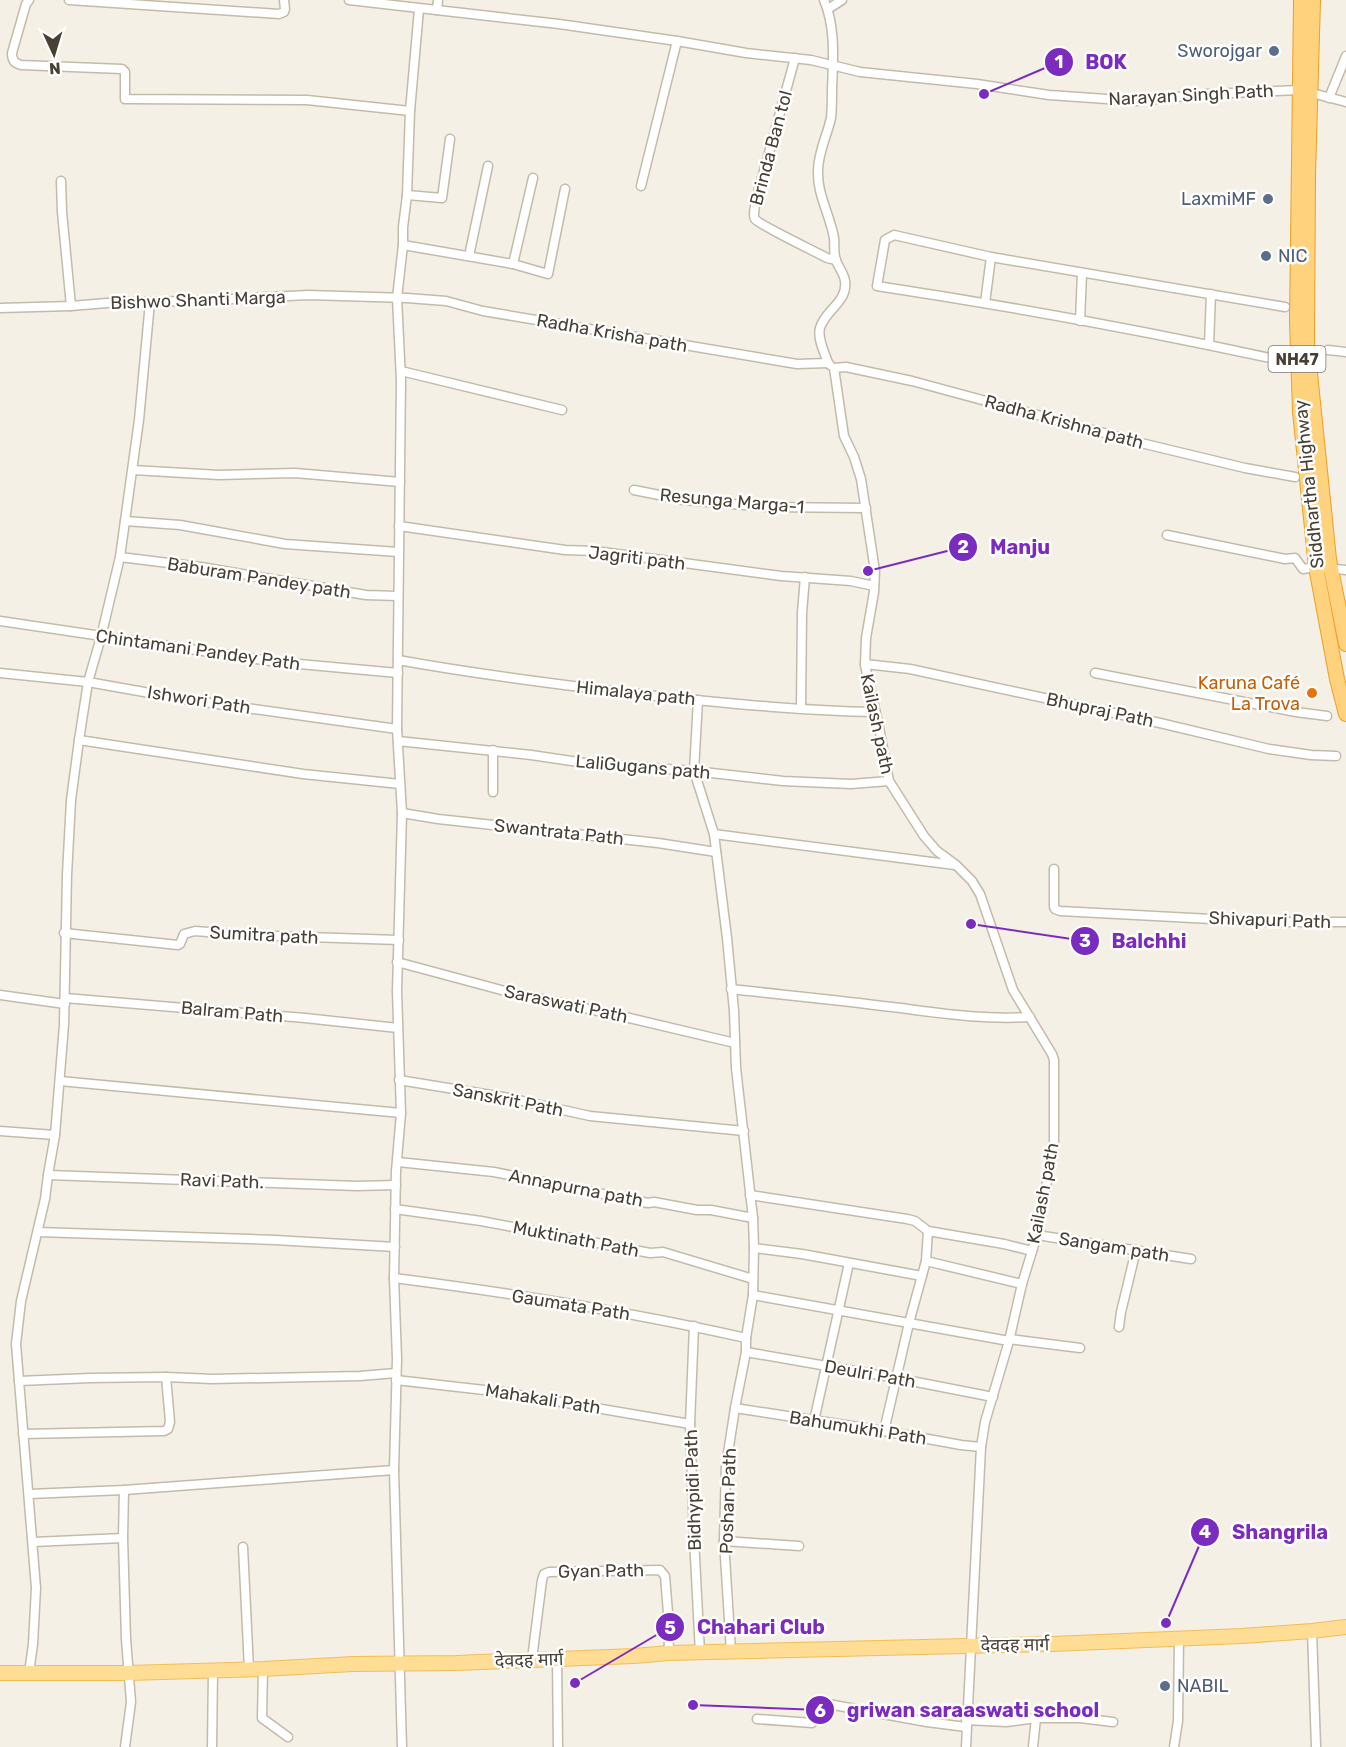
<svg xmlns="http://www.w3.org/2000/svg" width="1346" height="1747" viewBox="0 0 1346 1747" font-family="Rubik,'Noto Sans Devanagari',sans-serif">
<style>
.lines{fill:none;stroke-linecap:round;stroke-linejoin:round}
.minor-casing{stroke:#c4baaa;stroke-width:11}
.primary-casing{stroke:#f2bd57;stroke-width:16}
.trunk-casing{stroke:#f09d25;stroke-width:16}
.minor{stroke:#fff;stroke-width:8}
.primary{stroke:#ffdd95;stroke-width:14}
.trunk{stroke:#ffd27e;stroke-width:14}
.service-dot{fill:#5c6f8a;stroke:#fff;stroke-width:2}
.food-dot{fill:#e8710a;stroke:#fff;stroke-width:2}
.labels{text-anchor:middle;stroke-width:5;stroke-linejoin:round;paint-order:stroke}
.shield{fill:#fff;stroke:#7f7971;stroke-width:1.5}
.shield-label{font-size:16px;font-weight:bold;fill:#484034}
.service-label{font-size:18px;fill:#4e5e75;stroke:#fff;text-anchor:end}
.street-label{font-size:18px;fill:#484034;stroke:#fff}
.food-label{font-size:18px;fill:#c56008;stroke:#fff;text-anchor:end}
.leader{fill:none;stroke:#7b2cbf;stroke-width:2}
.callout-dot{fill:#7b2cbf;stroke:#fff;stroke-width:2}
.mark-label{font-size:18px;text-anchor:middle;font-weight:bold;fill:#fff}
.callout-label{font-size:20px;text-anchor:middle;font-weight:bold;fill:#7b2cbf;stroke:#fff;stroke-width:5;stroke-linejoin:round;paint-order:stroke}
</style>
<rect width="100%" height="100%" fill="#f5f0e6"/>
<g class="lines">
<!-- minor casing -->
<g class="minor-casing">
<g id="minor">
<path d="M29,0L26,4L12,53C12,60 14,63 21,65L122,69L125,72V99H128L307,100L410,111"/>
<path d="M69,0L279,14L284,12L285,9L284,0"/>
<path d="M349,0L559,24L677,41L746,53L811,60L860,72L977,84L1049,95L1136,101L1208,94L1300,90L1346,102"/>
<path d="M824,0C836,28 833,61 832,90C832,99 832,109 831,118C827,136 818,152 818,171C817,194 830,215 834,238C835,245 833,253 836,260C838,267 844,273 845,281C848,302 825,310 820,328C817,339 825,353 828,363L830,365"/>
<path d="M828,9L842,0"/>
<path d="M437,10L438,0"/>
<path d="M795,58L756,200C756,205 752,214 755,219C759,225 816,252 827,258L836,260"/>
<path d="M1329,98L1346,56"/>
<path d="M61,181L62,212L71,306"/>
<path d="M641,186L677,41"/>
<path d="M407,195L442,198L450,139"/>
<path d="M403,245L513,264L548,274L565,189"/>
<path d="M469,256L488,166"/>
<path d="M513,264L533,178"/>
<path d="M985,303L991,257"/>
<path d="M1285,307L991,257L894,235L885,240L877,286C1015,307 1152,332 1288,362"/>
<path d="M0,308L71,306L119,302L195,301L308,295L407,298L446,301L483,311L797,364L828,363"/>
<path d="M1080,321L1082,273"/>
<path d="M1209,345L1211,294"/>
<path d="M1328,350L1346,352"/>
<path d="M834,368L844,436L854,457L861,479L870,538L875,571L874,592L866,638L865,665L879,727L889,781L924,836L937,851L956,865L972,881L980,894L1013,990L1052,1054L1054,1060V1144L1037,1235L1022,1284L1009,1341L985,1422L981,1447L966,1747"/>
<path d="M834,368L846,367L912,381L1141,443L1245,468L1295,477"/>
<path d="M401,371L562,410"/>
<path d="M133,470L219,475L295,473L400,482"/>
<path d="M634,490L684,500L767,507L866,508"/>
<path d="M125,521L180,525L285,544L398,552"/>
<path d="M399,526L565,550L595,551L781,576L851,581L874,586"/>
<path d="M1167,535L1285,559L1295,558L1303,569L1316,567L1346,570"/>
<path d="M120,557L201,567L366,595L398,596"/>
<path d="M0,621L277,662L398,673"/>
<path d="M398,660C487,676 576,687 665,697C735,704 805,711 875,712"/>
<path d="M865,664L910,669L1160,723L1269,749L1311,755L1336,756"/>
<path d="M0,673L88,682L189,700L397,729"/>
<path d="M1095,673L1296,712L1327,716"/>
<path d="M698,700L694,771L714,834L727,938L734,1011L736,1068L753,1218L754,1248L753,1295L746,1338V1352L735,1408L726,1466L724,1541L731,1652"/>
<path d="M801,708L802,613L805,577"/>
<path d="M79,740L303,774L400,784"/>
<path d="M398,741L531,755L585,763L694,771L783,781L851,784L889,781"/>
<path d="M493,792V750"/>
<path d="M402,813L438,819L658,843L716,852"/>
<path d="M714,834L955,865"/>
<path d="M1054,869V907L1055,909L1060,911L1268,922H1346"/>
<path d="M64,933L178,945L180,944L184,934L195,931L246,935L399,940"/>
<path d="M397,962L505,991L621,1016L735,1043"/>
<path d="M731,989C784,995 838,1000 892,1007C940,1013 981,1020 1030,1017"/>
<path d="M0,995L65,1004"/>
<path d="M65,998L305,1018L398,1028"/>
<path d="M399,1080L509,1098L590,1116L744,1131"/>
<path d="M60,1081L401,1113"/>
<path d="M0,1131L55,1135"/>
<path d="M398,1162L494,1172L648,1203L654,1202L697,1210H711L753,1218"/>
<path d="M48,1175L357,1186L396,1185"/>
<path d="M750,1195L907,1219L915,1221L928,1231L1004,1244L1032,1251"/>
<path d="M395,1209L481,1221L650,1253L663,1252L753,1279"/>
<path d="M38,1232L275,1240L395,1247"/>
<path d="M1037,1235L1191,1259"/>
<path d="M754,1248L802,1254L922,1276"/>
<path d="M926,1261L1022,1284"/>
<path d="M394,1278C512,1293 631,1312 746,1338"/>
<path d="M753,1295L1009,1341"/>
<path d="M694,1326L690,1424L694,1538L700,1653"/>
<path d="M1119,1327L1121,1312L1136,1250"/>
<path d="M1009,1339L1080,1348"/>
<path d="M746,1352L896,1378L993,1397"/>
<path d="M396,1380L502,1392L690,1424"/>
<path d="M19,1381L90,1378L166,1377L212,1379L360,1376L396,1373"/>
<path d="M735,1408L884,1431L961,1445L981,1447"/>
<path d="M814,1421L849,1263"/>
<path d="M884,1431L909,1323L926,1261L928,1231"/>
<path d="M23,1434L164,1431L168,1429L170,1422L166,1377"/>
<path d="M29,1494L124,1490L394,1470"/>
<path d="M123,1538L126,1639L131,1702L125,1747"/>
<path d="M724,1541L799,1546"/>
<path d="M33,1542L123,1538L124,1490"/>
<path d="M243,1547L249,1669"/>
<path d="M1312,1631L1316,1747"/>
<path d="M557,1658L558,1747"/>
<path d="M532,1659L542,1580L544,1574L549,1572L660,1570L665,1576L668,1613L669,1653"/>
<path d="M263,1669L262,1718L288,1737"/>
<path d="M29,1673L33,1644L36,1588L16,1344L21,1301L45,1199L48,1175L55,1135L64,1025L67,875L71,800L79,740L88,682L101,637L120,557L139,420L150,302"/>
<path d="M757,1719L812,1723L817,1719L822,1705L828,1704L927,1722L966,1727"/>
<path d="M966,1720L1006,1722L1036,1718H1080L1113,1722"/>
<path d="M212,1747L213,1670"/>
<path d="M402,1747L394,1470L397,1359L394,1278L396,1171L401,1113L397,991L402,813L397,729L401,380L397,298L403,245V227L407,195L410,111L419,9"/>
<path d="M1033,1747L1036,1718"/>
<path d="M1174,1747L1178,1721L1179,1638"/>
</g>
</g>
<!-- primary casing -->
<g class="primary-casing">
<path id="primary" d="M0,1673H128L263,1669L353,1664L456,1663L634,1656L669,1653L1052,1644L1242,1636L1312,1631L1346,1627"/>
</g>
<!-- trunk casing -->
<g class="trunk-casing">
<g id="trunk">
<path d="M1301,0L1297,321L1300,412L1316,567L1337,679L1346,714"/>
<path d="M1313,0L1308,175L1307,344L1329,559L1346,644"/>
</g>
</g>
<!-- minor -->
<use href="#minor" class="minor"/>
<!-- primary -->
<use href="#primary" class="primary"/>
<!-- trunk -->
<use href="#trunk" class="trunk"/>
</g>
<!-- markers -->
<g class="service-dot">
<circle cx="1274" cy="51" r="6"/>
<circle cx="1268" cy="199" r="6"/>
<circle cx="1266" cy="256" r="6"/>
<circle cx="1165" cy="1686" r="6"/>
</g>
<circle class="food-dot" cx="1312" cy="693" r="6"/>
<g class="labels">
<!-- shield labels -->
<rect class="shield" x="1268.5" y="346" width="57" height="26" rx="4.5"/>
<g class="shield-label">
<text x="1297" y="365">NH47</text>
</g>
<!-- service labels -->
<g class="service-label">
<text x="1262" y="57">Sworojgar</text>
<text x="1256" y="205">LaxmiMF</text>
<text x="1278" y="262" text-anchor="start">NIC</text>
<text x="1177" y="1692" text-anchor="start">NABIL</text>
</g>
<!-- street labels -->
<g class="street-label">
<text transform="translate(1191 95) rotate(-3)" y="6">Narayan Singh Path</text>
<text transform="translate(771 148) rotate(-75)" y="6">Brinda Ban tol</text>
<text transform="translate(198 300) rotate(-2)" y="6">Bishwo Shanti Marga</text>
<text transform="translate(612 333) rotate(10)" y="6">Radha Krisha path</text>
<text transform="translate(1064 422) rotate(15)" y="6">Radha Krishna path</text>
<text transform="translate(1309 484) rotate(-96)" y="6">Siddhartha Highway</text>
<text transform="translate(732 501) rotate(5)" y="6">Resunga Marga-1</text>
<text transform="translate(637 558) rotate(7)" y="6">Jagriti path</text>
<text transform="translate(259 578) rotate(9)" y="6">Baburam Pandey path</text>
<text transform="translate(198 650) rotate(8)" y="6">Chintamani Pandey Path</text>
<text transform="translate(636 693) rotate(6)" y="6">Himalaya path</text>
<text transform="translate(199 700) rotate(9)" y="6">Ishwori Path</text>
<text transform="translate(1100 710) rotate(12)" y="6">Bhupraj Path</text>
<text transform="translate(877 724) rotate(78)" y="6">Kailash path</text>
<text transform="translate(643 767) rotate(5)" y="6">LaliGugans path</text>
<text transform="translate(559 832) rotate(6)" y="6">Swantrata Path</text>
<text transform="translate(1270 920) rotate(2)" y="6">Shivapuri Path</text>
<text transform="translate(264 935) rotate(3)" y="6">Sumitra path</text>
<text transform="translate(566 1004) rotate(12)" y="6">Saraswati Path</text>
<text transform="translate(232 1012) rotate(5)" y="6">Balram Path</text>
<text transform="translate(508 1100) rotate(11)" y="6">Sanskrit Path</text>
<text transform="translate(222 1181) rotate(2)" y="6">Ravi Path.</text>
<text transform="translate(576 1188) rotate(11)" y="6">Annapurna path</text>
<text transform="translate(1043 1193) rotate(-79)" y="6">Kailash path</text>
<text transform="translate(576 1239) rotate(11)" y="6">Muktinath Path</text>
<text transform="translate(1114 1247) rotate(9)" y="6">Sangam path</text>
<text transform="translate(571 1305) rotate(9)" y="6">Gaumata Path</text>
<text transform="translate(870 1374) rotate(10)" y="6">Deulri Path</text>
<text transform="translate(543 1399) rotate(9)" y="6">Mahakali Path</text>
<text transform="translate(858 1428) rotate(9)" y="6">Bahumukhi Path</text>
<text transform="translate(693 1490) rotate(-92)" y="6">Bidhypidi Path</text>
<text transform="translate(728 1501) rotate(-88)" y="6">Poshan Path</text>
<text transform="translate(601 1571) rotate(-1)" y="6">Gyan Path</text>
<text transform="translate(1015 1645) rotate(-1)" y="6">देवदह मार्ग</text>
<text transform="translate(529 1660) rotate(-2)" y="6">देवदह मार्ग</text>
</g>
<!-- food labels -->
<g class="food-label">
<text x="1300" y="689">Karuna Café<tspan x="1300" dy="21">La Trova</tspan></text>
</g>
</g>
<!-- callouts -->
<path class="leader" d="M984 94L1059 62M868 571L963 547M971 924L1085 941M1166 1623L1205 1532M575 1683L670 1627M693 1705L820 1710"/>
<g class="callout-dot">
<circle cx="984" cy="94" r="6"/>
<circle cx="868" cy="571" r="6"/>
<circle cx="971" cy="924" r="6"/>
<circle cx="1166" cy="1623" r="6"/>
<circle cx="575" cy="1683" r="6"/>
<circle cx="693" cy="1705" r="6"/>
<circle cx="1059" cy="62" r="15"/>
<circle cx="963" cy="547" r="15"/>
<circle cx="1085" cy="941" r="15"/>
<circle cx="1205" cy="1532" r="15"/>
<circle cx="670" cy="1627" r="15"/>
<circle cx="820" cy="1710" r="15"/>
</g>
<g class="mark-label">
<text x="1059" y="68">1</text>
<text x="963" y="553">2</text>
<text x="1085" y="947">3</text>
<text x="1205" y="1538">4</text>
<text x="670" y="1634">5</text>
<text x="820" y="1717">6</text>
</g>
<g class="callout-label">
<text x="1106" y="69">BOK</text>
<text x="1020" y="554">Manju</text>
<text x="1149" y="948">Balchhi</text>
<text x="1280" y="1539">Shangrila</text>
<text x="761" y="1634">Chahari Club</text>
<text x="973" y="1717">griwan saraaswati school</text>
</g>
<!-- north arrow -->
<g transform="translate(54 54) rotate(176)" stroke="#ffffff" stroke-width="4.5" paint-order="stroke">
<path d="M0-4.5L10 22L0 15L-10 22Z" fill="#484034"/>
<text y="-9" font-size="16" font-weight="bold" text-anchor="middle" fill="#484034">N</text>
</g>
</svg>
